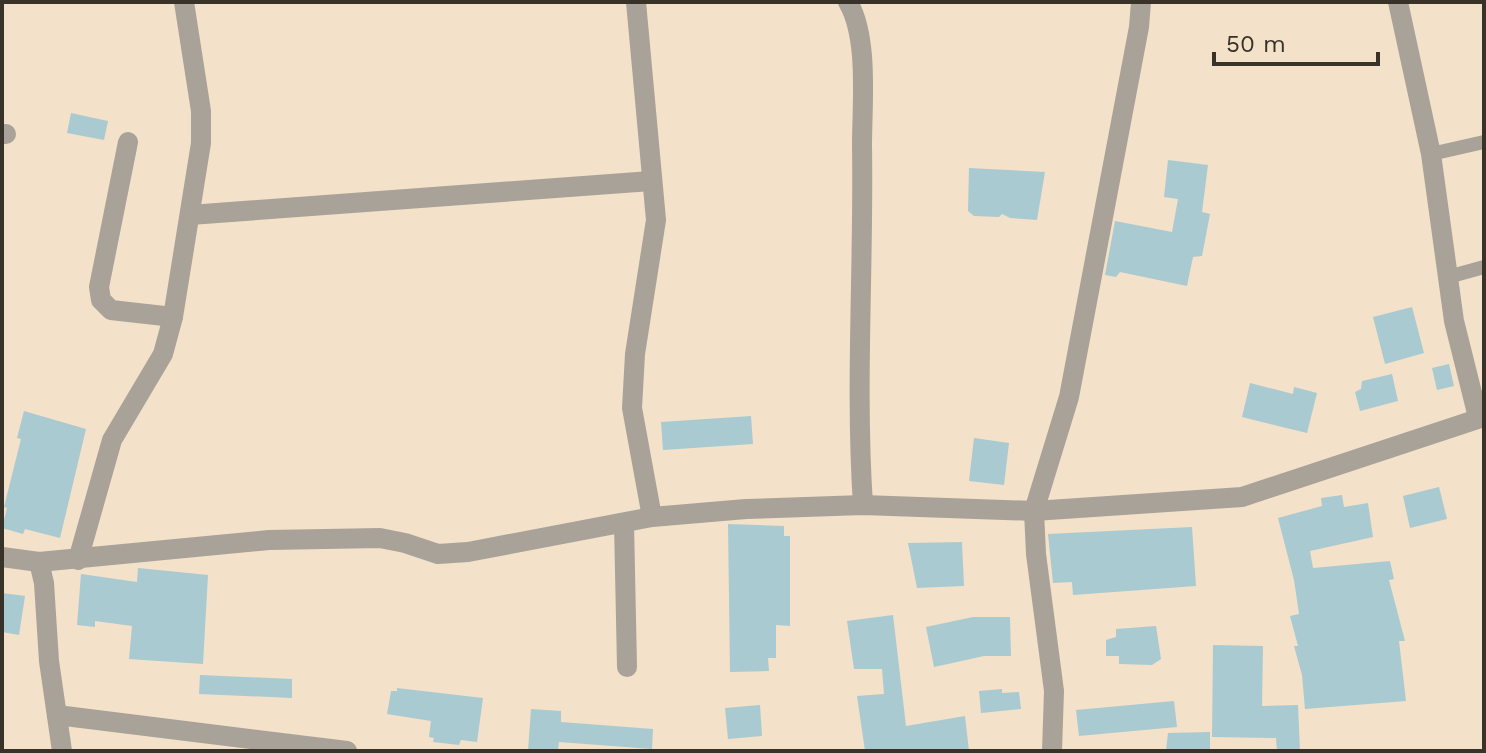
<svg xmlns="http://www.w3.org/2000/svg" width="1486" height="753" viewBox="0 0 1486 753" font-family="'Work Sans',sans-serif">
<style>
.building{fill:#a9cad1}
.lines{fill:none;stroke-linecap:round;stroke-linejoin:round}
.lane{stroke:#a9a298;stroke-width:14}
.street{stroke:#a9a298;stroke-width:20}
</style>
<rect width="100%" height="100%" fill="#f3e1ca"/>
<!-- building -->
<g class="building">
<path d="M71,113L108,121L104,140L67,133Z"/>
<path d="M1168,160L1208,165L1202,212L1210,214L1202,256L1193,257L1187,286L1120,272L1116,277L1105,275L1115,221L1172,232L1178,199L1164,197Z"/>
<path d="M969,168L1045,172L1037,220L1010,218L1002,214L999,217L974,216L968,211Z"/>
<path d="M1412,307L1424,353L1385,364L1373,317Z"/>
<path d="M1449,364L1454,386L1437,390L1432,368Z"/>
<path d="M1392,374L1398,401L1360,411L1355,392L1361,389L1362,381Z"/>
<path d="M1250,383L1293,394L1294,387L1317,393L1307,433L1242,417Z"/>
<path d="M24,411L86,429L60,538L25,529L23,534L2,528L7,508L4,507L21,439L17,438Z"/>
<path d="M751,416L753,444L663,450L661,422Z"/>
<path d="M974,438L1009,443L1004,485L969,481Z"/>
<path d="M1439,487L1447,519L1410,528L1403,496Z"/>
<path d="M1342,495L1344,507L1368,503L1373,537L1310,551L1313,568L1390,561L1394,579L1389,580L1405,641H1399L1406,701L1305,709L1302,675L1294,646H1298L1290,616L1299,614L1294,580L1278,518L1322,506L1321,498Z"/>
<path d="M728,524L784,526V536H790V626L776,625V658H768L769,671L730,672Z"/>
<path d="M1192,527L1196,586L1073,595L1072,582L1053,583L1048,534Z"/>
<path d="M962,542L964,586L917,588L908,543Z"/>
<path d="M138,568L208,575L203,664L129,659L132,626L95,621V627L77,625L81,574L137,582Z"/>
<path d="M2,593L25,596L19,635L2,632Z"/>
<path d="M893,615L906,726L965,716L969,751H865L857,696L884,694L882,669H854L847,621Z"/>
<path d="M973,617H1010L1011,656H984L934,667L926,627Z"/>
<path d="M1156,626L1161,659L1152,665L1119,664V656H1106V640L1116,637V629Z"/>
<path d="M1213,645L1263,646L1262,706L1298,705L1300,751H1277L1276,738L1212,737Z"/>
<path d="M200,675L292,679V698L199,694Z"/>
<path d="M397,688L483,698L477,742L461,740L459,745L433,742L434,738L429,737L431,721L387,714L391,691H397Z"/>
<path d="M1002,689V693L1019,692L1021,709L981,713L979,691Z"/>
<path d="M1174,701L1177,727L1079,736L1076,710Z"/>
<path d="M760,705L762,736L728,739L725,708Z"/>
<path d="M531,709L561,711V722L653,729L652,749L559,742L558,751H528Z"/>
<path d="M1210,732V751H1166L1168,733Z"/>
</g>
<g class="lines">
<!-- lane -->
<g class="lane">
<path d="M1431,154L1484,142"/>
<path d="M1448,277L1484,267"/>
</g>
<!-- street -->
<g class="street">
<path d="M636,2L656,220L635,354L632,408L652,517"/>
<path d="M848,2C869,38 862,104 862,146C864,265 855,386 863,505"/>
<path d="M1398,2L1431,154L1454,321L1478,417"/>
<path d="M2,134H6"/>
<path d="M128,142L99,287L101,300L111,310L173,317"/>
<path d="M190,215L651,181"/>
<path d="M624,523L627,667"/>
<path d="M2,557L39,562L269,540L380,538L405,543L438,554L468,552L652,517L746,509L863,505L1034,511L1242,497L1484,417"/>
<path d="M78,560L112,440L163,354L173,317L201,143V111L184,2"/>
<path d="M39,562L44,583L49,661L62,751"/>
<path d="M57,715L347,751"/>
<path d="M1052,751L1054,691L1036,554L1034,511L1069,397L1139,27L1141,2"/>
</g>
</g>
<!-- border -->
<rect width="1486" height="753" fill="none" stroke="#393229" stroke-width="8"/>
<!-- scale -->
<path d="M1214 52v12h164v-12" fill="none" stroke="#393229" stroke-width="4"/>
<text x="1226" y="52" font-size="24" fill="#393229" stroke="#f3e1ca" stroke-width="6" paint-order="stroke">50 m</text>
</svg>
